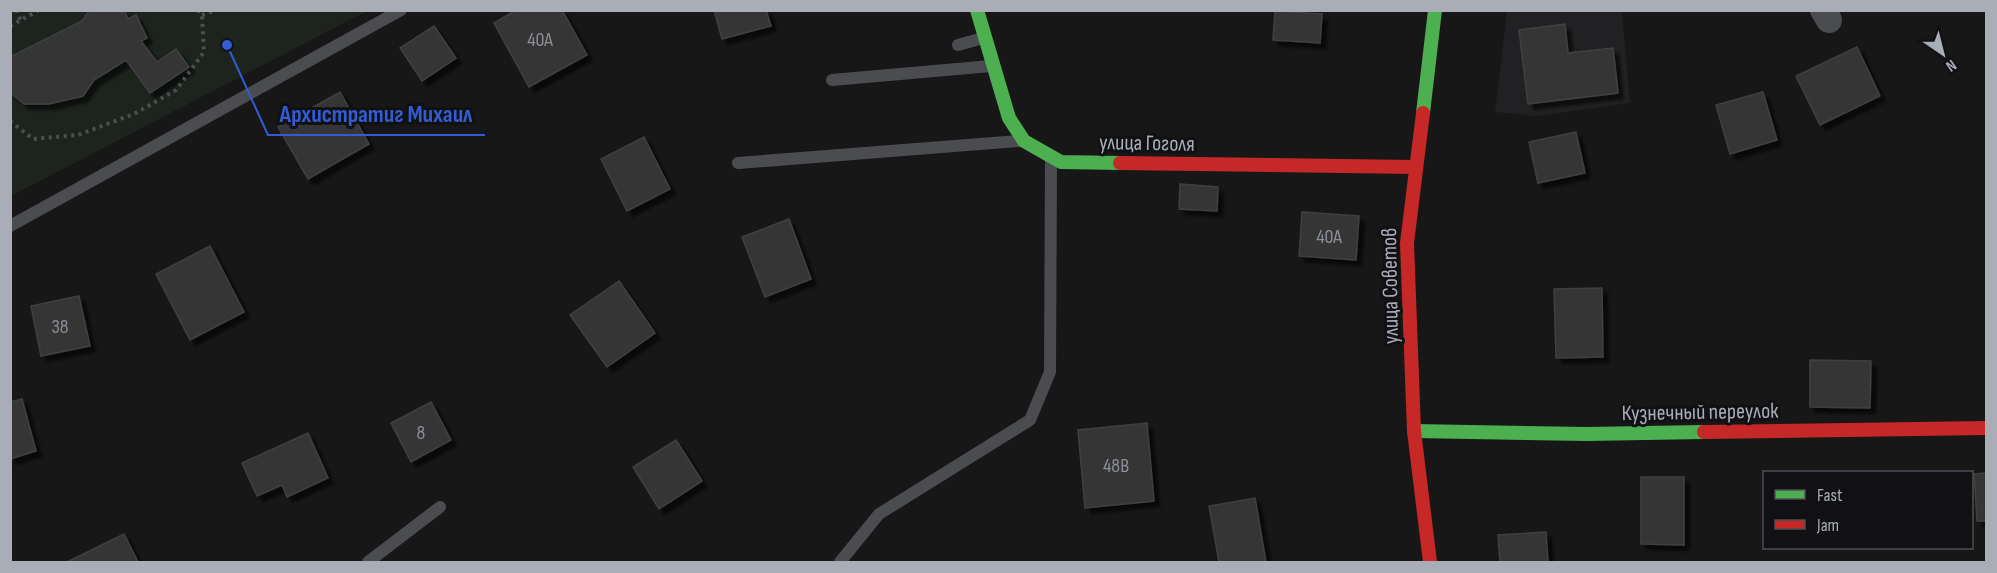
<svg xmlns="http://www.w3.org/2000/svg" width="1997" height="573" viewBox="0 0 1997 573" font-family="'Sofia Sans Condensed',sans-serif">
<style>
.built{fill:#212123}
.green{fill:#1d241e}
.building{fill:#353536;stroke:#3f4043;stroke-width:1.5;filter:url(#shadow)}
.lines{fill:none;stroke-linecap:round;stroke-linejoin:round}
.path{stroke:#4d4e52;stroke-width:4;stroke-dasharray:3 4.5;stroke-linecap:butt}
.lane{stroke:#4b4c50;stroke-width:12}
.street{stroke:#4b4c50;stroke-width:26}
.fast{stroke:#4caf50;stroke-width:14}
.jam{stroke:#c62828;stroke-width:14}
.labels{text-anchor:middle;stroke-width:6;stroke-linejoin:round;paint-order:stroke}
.number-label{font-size:20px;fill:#8b8f98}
.street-label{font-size:22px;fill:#a8adb8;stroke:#111113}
.leader{fill:none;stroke:#325cd3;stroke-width:2}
.callout-dot{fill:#325cd3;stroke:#111113;stroke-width:2}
.callout-label{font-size:24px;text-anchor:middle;font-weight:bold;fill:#325cd3;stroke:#111113;stroke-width:6;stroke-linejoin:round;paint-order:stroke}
</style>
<defs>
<filter id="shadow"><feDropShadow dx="5.5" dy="5.5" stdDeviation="1.5" flood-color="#0009"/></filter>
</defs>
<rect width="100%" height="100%" fill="#171717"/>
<!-- built -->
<path class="built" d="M1507,11H1622L1630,103L1536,116L1495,112Z"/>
<!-- green -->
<path class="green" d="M11,11H367L11,196Z"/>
<!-- building -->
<g class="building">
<path d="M90,10H124L128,19L136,15L147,38L141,41L157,62L176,49L189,67L150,93L126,60L94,80L83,96L49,104H24L10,92V57L82,21Z"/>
<path d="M516,10H562L587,55L529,87L494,23Z"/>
<path d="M714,10H766L771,26L722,39Z"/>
<path d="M1275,11L1322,14L1320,43L1273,40Z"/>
<path d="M1565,24L1568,53L1613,48L1618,93L1528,104L1519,30Z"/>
<path d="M434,26L456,58L422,81L400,48Z"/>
<path d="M1857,47L1880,96L1820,125L1796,76Z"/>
<path d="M340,92L369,144L308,179L278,127Z"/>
<path d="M1763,92L1777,140L1730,154L1716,105Z"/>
<path d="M1576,132L1585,173L1538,183L1529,142Z"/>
<path d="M644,137L670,189L627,211L601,159Z"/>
<path d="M1180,184L1218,187L1217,211L1179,209Z"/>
<path d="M1302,212L1359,216L1356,260L1299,256Z"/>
<path d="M789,219L811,279L765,297L742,237Z"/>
<path d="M210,246L244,312L190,340L156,274Z"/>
<path d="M619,281L655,333L607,367L570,315Z"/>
<path d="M1602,288L1603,357L1556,358L1554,289Z"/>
<path d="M79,296L90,346L41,356L31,306Z"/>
<path d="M1810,360L1871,361L1870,408L1810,407Z"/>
<path d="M22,399L36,451L10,459V402Z"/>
<path d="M431,402L451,440L411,462L391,423Z"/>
<path d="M1147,423L1154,501L1085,508L1078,430Z"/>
<path d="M308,433L328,478L287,497L282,485L257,496L242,463Z"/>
<path d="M676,440L702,481L659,509L633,467Z"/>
<path d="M1986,473V521H1977L1974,474Z"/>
<path d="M1641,477H1684V545L1641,544Z"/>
<path d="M1255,498L1266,562H1219L1209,506Z"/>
<path d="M1546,532L1548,562H1500L1498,535Z"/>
<path d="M124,534L138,562H70L69,561Z"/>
</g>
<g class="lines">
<!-- path -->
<g class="path">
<path d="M16,10L21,21"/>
<path d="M202,15L217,10"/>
<path d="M10,26L39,10"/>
<path d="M10,121L33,139L78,135L134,114L176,90L204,52L202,15L198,10"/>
</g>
<!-- lane -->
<g class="lane">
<path d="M958,45L983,38"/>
<path d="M832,80L991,66"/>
<path d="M738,163L1019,141"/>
<path d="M10,226L401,10"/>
<path d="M368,562L440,507"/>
<path d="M840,562L879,514L1030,420L1050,372L1051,161"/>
</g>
<!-- street -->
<path class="street" d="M1823,10L1829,20"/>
<!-- fast -->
<g class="fast">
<path d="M977,10L1009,118L1024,141L1061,162L1120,163"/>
<path d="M1423,113L1435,10"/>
<path d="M1414,431L1587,434L1704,432"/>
</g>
<!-- jam -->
<g class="jam">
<path d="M1423,113L1407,243L1414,431L1430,562"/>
<path d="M1120,163L1415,167"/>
<path d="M1704,432L1986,428"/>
</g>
</g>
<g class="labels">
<!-- number labels -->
<g class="number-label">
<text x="540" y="46">40А</text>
<text x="1329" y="243">40А</text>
<text x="60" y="333">38</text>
<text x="421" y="439">8</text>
<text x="1116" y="472">48В</text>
</g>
<!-- street labels -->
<g class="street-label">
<text transform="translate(1147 142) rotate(1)" y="8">улица Гоголя</text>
<text transform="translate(1389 286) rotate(-91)" y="8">улица Советов</text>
<text transform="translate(1700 411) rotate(-1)" y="8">Кузнечный переулок</text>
</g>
</g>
<!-- callouts -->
<path class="leader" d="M227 45L268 135H485"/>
<circle class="callout-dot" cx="227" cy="45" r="6"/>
<g class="callout-label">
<text x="376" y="122">Архистратиг Михаил</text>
</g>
<!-- border -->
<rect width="1997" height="573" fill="none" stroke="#a8adb8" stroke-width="24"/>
<!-- legend -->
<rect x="1763" y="471" width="210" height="78" fill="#111113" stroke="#4d4f55" stroke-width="1.5"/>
<rect x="1775" y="490" width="30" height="9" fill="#4caf50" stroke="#4d4f55" stroke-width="1.5"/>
<text x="1817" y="501" font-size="18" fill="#a8adb8">Fast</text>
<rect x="1775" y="520" width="30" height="9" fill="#c62828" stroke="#4d4f55" stroke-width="1.5"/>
<text x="1817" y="531" font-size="18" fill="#a8adb8">Jam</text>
<!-- north arrow -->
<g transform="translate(1943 54) rotate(145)" stroke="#111113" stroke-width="4.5" paint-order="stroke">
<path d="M0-4.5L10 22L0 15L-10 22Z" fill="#a8adb8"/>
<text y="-9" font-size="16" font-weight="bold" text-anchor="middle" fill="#a8adb8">N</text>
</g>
</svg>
